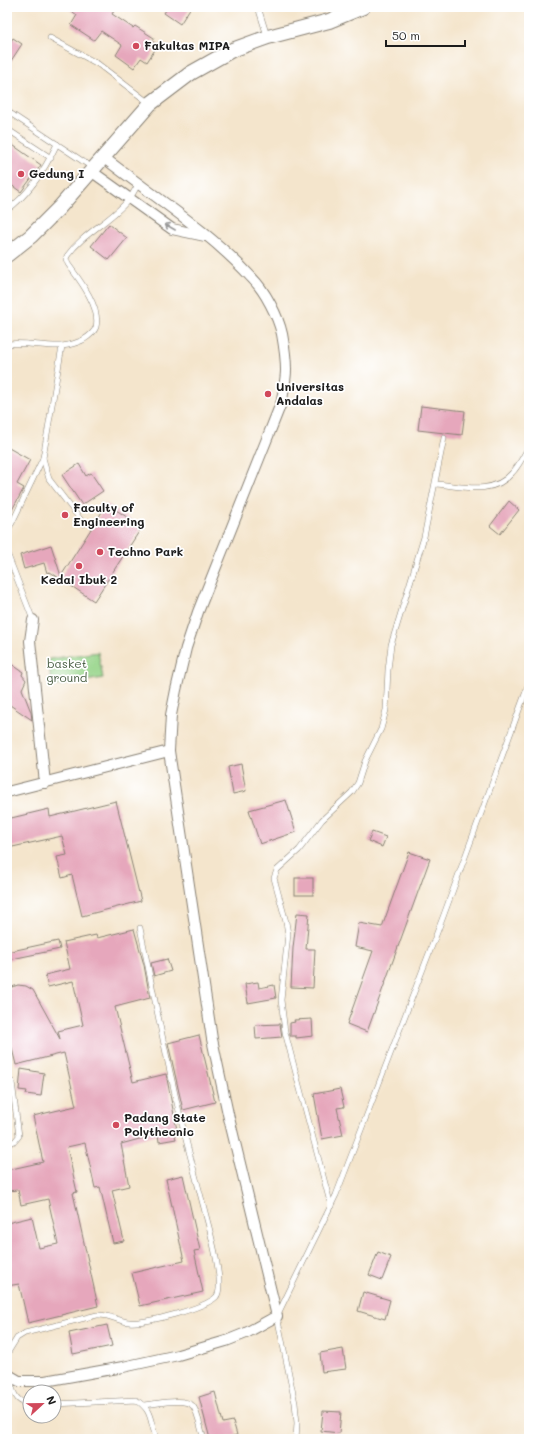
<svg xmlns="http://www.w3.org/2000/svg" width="536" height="1446" viewBox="0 0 536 1446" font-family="Mali,sans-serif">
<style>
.green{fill:#96d489;stroke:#597852}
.building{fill:#e6a7bc}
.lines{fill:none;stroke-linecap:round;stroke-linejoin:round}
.lane-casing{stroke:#888074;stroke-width:6}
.street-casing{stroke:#888074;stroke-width:12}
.secondary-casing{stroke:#888074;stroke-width:16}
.lane{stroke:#fff;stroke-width:5}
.street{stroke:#fff;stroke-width:10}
.secondary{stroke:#fff;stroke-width:14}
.oneway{stroke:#999}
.poi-dot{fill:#d1495b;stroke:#fff;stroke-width:1.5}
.labels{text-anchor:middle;stroke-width:3.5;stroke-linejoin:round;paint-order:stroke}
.poi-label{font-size:12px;font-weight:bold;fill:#1c1c1c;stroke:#fff;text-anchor:start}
.park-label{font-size:12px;fill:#475c42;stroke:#fff}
</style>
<rect width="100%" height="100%" fill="#fff"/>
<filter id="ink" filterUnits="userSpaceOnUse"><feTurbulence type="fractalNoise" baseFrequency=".025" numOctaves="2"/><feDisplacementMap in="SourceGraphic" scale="8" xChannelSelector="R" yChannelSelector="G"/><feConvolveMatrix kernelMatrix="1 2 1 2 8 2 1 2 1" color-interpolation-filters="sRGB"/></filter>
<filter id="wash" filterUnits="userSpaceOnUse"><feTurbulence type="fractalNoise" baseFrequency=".012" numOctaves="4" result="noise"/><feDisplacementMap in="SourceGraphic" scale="16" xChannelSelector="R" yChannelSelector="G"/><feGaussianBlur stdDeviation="0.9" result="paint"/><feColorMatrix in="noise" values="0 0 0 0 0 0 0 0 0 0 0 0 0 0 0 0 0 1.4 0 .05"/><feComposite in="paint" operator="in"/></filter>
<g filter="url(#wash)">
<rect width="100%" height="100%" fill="#f4e5cc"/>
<!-- green -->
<path class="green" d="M98,652L103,678L51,687L49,659Z"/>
<g id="blocks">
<!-- building -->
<g class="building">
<path d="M66,7H107L114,11L112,14L133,28L135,26L154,38L152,41L158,45L147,62L141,58L134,68L116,55L122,45L101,31L94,40L71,25L77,15Z"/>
<path d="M168,7H191L180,24L164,13Z"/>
<path d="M13,38L22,44L7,67V47Z"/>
<path d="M7,141L41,165L21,192L7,182Z"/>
<path d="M109,224L127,238L109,260L91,246Z"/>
<path d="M421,406L465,411L462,435L418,430Z"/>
<path d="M7,447L30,460L17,484L24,488L7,519Z"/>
<path d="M79,464L86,476L91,473L103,491L82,505L62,475Z"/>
<path d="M509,501L519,510L500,534L490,526Z"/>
<path d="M107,504L142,527L94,601L50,572L47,573L44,563L24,569L20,555L51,545L61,576Z"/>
<path d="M7,661L23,672L22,675L26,680L22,689L31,712L32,720L7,703Z"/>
<path d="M241,764L246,791L233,794L228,767Z"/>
<path d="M286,800L296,832L260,844L249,810Z"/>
<path d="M116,801L141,901L82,916L72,875L62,878L57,857L67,855L62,836L8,848L7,819L49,809L50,817Z"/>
<path d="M372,832L386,837L382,847L368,841Z"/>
<path d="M409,852L430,859L367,1032L347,1024L373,951L355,947L359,923L382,927Z"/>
<rect x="295" y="878" width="18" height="17"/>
<path d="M297,913L309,914L306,949H315L313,988L291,987L293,948Z"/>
<path d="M134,929L144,965L150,998L115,1007L133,1082L166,1074L177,1130L174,1131L176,1139L159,1142L158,1134L121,1144L129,1186L112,1190L124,1241L113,1243L100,1187L95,1188L85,1143L67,1147L77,1192L73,1193L98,1306L28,1323L19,1284L7,1286V1223L32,1217L39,1248L58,1244L48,1199L21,1205L18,1190L7,1191V1170L43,1162L33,1116L76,1106L64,1053L16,1065L7,1028V991L9,988L18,985L26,986L33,990L60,1039L58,1031L83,1025L73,981L48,987L45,975L70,969L64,942L96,935L97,938Z"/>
<path d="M58,941L60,949L7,960V952Z"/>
<path d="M167,959L171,971L154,976L151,963Z"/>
<path d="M258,982L259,988L274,985L276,998L248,1003L245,984Z"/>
<path d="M312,1019L313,1036L296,1038V1036H290V1023L295,1022L294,1020Z"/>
<path d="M280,1024L282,1037L256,1039L255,1025Z"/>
<path d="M199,1035L215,1102L183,1110L168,1043Z"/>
<path d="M21,1069L44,1073L41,1096L26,1094L27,1091L19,1090Z"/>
<path d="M340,1089L344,1107L337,1108L343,1135L322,1139L314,1094Z"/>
<path d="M183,1175L200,1250L194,1251L203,1292L140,1306L132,1273L184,1261L166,1179Z"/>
<path d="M378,1252L391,1257L382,1280L369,1275Z"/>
<path d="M363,1292L390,1300L385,1319L358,1311Z"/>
<path d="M107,1325L112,1346L73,1354L69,1333Z"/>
<path d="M343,1349L346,1369L322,1372L320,1353Z"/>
<path d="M215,1392L223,1423L233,1421L237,1435L222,1439H210L199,1397Z"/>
<path d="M323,1411L341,1412L339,1433L321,1431Z"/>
</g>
</g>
</g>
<g filter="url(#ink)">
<use href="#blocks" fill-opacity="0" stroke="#888074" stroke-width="1"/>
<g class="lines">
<!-- lane casing -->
<g class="lane-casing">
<g id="lane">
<path d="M258,7L267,36"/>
<path d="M50,38L98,64L149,103"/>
<path d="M7,111L93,168"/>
<path d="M7,129L51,158"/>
<path d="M7,210C30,194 45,169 57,144"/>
<path d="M7,344C26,342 44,347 62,346C69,345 77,343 83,340C88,337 94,333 96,327C101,307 79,279 68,264L66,259L67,256C84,232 112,221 130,198C133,194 135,189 138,185"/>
<path d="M43,458L49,479L84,524"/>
<path d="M436,484C461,486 493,496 512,473C519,466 523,456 529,447"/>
<path d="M7,530L12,523L43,458L62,346"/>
<path d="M7,553L33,620"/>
<path d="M7,1144L15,1141L19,1136L12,1082"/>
<path d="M331,1206L285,1032L281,1000L288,934L286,922L274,878L277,870L299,850L322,820L352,792L358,783L365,761L381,729L386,710L388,670L391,645L424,537L444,438"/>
<path d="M7,1354L17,1338L25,1333L97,1315C109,1314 118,1321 129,1322C145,1324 205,1308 216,1297C226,1287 209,1227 205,1212C194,1170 182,1128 173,1085C161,1033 151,980 140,928"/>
<path d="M11,1376C11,1389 15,1403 30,1404"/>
<path d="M54,1404L136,1400C154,1411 149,1423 157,1439"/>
<path d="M144,1405C156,1404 185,1397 193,1406C198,1412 201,1431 204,1439"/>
<path d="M296,1439L297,1423L295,1403L277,1316L336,1195L443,917L529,683"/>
</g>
</g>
<!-- street casing -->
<g class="street-casing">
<g id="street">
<path d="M91,171L172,229L205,236"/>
<path d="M33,620L30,641L45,783"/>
<path d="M7,792L169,751"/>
<path d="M7,1374L19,1381H45L123,1367L178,1355L226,1341L246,1333L277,1316L228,1114L212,1039L169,751L171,715L176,690L186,648L198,612L282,401C283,391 286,380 286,370C286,359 284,345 282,334C278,316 265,291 252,278C209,231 153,196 103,157"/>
</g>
</g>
<!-- secondary casing -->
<g class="secondary-casing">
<path id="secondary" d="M7,255L31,236L59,208L150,104L191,73L232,50L268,37L329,21L363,7"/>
</g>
<!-- lane -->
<use href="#lane" class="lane"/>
<!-- street -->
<use href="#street" class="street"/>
<!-- secondary -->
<use href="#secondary" class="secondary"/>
</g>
<!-- one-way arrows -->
<defs><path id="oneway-shaft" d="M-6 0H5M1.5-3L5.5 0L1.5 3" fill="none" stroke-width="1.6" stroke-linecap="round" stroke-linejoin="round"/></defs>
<use class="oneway" href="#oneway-shaft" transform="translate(170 227) rotate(-150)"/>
</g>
<!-- markers -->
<g class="poi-dot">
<circle cx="136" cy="46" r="4"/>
<circle cx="21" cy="174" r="4"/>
<circle cx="268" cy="394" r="4"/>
<circle cx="65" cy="515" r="4"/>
<circle cx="100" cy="552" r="4"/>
<circle cx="79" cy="566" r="4"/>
<circle cx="116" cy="1125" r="4"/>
</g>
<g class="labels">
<!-- poi labels -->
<g class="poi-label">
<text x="144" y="50">Fakultas MIPA</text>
<text x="29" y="178">Gedung I</text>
<text x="276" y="391">Universitas<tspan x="276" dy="14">Andalas</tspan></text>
<text x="73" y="512">Faculty of<tspan x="73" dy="14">Engineering</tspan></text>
<text x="108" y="556">Techno Park</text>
<text x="79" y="584" text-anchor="middle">Kedai Ibuk 2</text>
<text x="124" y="1122">Padang State<tspan x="124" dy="14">Polythecnic</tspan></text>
</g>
<!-- park labels -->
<g class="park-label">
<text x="67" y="668">basket<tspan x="67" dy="14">ground</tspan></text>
</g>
</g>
<!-- margin -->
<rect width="536" height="1446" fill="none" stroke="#fff" stroke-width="24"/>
<!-- north arrow -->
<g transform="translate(42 1404) rotate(68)"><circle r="19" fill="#ffffff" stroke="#a4a4a4"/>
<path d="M0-3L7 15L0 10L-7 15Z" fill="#d1495b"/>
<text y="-6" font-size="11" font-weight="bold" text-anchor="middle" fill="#1c1c1c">N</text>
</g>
<!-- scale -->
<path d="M386 40v6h79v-6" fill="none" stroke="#1c1c1c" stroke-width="2"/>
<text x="392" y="40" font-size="12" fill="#1c1c1c" stroke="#ffffff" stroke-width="3" paint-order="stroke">50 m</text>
</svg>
